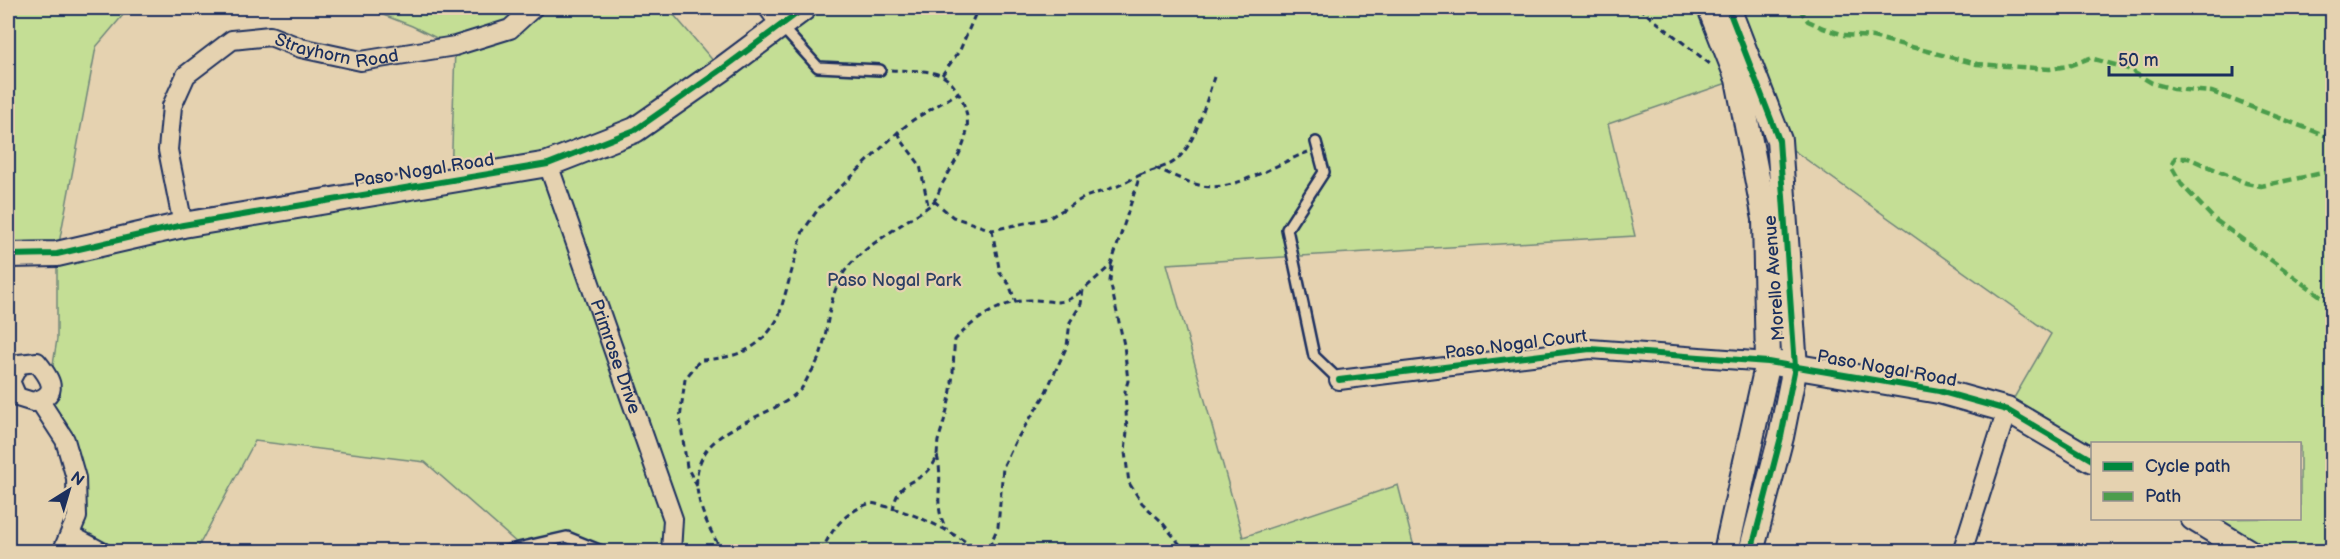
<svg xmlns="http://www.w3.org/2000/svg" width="2340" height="559" viewBox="0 0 2340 559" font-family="'Balsamiq Sans',sans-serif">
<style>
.green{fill:#c4de95;stroke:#70867a;stroke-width:1.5}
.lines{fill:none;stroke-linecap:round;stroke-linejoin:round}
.lane-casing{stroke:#1b2f5e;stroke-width:14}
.street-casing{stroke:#1b2f5e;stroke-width:22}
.secondary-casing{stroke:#1b2f5e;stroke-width:28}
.path{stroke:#1b2f5e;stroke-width:3;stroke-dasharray:6 4.5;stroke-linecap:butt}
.lane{stroke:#e5d2b0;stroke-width:9}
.street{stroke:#e5d2b0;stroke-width:18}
.secondary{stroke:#e5d2b0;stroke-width:24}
.quiet{stroke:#4c9d4c;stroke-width:4.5;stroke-dasharray:9 4.5;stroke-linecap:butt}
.cycleway-casing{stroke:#e5d2b0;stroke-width:10}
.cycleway{stroke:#00873e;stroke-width:6}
.labels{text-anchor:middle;stroke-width:4.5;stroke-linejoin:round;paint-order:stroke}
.street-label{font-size:18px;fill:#1b2f5e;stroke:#e5d2b0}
.park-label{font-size:18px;fill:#2c4064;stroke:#e5d2b0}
</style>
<rect width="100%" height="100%" fill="#e5d2b0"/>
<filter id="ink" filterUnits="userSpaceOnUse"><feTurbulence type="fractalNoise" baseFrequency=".0167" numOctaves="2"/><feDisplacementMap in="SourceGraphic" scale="12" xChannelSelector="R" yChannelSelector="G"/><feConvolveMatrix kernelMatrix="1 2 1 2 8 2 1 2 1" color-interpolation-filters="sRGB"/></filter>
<g filter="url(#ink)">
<!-- green -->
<g class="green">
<path d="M8,8H129L96,47L57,254L451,181L455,47L412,26L365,8H668L721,70L804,8H1709L1733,81L1608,124L1635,236L1167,264L1243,537L1398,485L1415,551H526L425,462L255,441L196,551L102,552L70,535L76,478L39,400L51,378L57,339V255H8Z"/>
<path d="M1728,8H2332V551H2249L2193,519L2300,518V444H2092V460L2007,410L2051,334L1779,140Z"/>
</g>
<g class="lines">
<!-- lane casing -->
<g class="lane-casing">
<g id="lane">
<path d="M781,26L818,67L880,70"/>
<path d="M1316,142L1324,172L1287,229L1314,356L1339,380"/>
<path d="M501,552L567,537L604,552"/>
</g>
</g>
<!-- street casing -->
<g class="street-casing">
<g id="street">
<path d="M768,8L780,24"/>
<path id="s1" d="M548,164L673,519L671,552"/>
<path id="s2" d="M183,225L168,150L172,106L186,75L232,40L270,36L301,48L361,61L455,46L510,29L533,8"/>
<path d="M37,362C51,379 61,394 33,402L17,397L10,381L19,364Z"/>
<path d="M1339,380L1590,349L1768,362"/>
<path d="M39,400L65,440L76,478L77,517L62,552"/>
<path d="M70,535L102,552"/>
<path d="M1962,552L2007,410"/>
</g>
</g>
<!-- secondary casing -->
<g class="secondary-casing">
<g id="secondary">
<path d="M1710,8L1738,79L1765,219L1768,362L1726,552"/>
<path d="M1728,8L1779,140L1795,367L1781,437L1751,552"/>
<path d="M8,255L57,254L183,225L548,164L635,130L721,70L804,8"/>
<path d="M1780,364L1939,391L2007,410L2092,460"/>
<path d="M2193,518L2249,552"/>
</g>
</g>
<!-- path -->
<g class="path">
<path d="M1639,8L1710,64"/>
<path d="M942,75L960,50L978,8"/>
<path d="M898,132L902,141L920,165L928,205"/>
<path d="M1155,168C1171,174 1187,183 1203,186C1234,192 1278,163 1308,152"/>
<path d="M1140,175C1149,171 1170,166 1175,161C1196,145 1206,101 1214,77"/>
<path d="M934,201L953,217L992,230L1049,218L1085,197L1118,186L1140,175L1111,265L1083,290L1081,304L1070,322L1067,346L1043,398L1015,442L1003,467L998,527L989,547L983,552"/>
<path d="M992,230L1000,273L1009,284L1016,303"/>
<path d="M1112,266L1110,281L1124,345L1128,381L1125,391L1127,431L1125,452L1129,483L1142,503L1161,521L1186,552"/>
<path d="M937,456C945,483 931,504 947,530"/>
<path d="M697,486L687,467L680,419L685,379L700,360C737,358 761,350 779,316L803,231L819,208L898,132L913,120L958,93"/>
<path d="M893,510C899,472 922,489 936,459C938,454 937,447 938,441C944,422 950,402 952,382C954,368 953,354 955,340C974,319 1000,302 1029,300C1054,299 1058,309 1082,291"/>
<path d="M723,552C707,527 687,487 702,458C718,424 773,416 798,392C803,388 805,383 808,377C814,368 819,360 822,349C829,323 829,294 845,271C860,250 887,235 908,220C917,214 927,209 934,201C938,196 940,187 944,181C960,153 977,130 961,98C956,88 950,79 940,75C925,69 907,71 891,70"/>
<path d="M821,552C833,527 845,512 871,503C909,510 949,529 981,552"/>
</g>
<!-- lane -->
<use href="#lane" class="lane"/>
<!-- street -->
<use href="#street" class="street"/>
<!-- secondary -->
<use href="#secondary" class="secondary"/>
<!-- quiet -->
<g class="quiet">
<path d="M1799,8L1808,21L1823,28L1844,35L1873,37L1977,64L2050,69L2068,66L2090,58L2126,68L2152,83L2173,89L2212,92L2332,138"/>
<path d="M2332,171L2261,186L2246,183L2188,158H2175L2171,166L2182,185L2214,219L2332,304"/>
</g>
<!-- cycleway casing -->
<g class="cycleway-casing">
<g id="cycleway">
<path d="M1728,8L1779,140L1795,367L1781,437L1751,552"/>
<path d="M8,255L57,254L183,225L548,164L635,130L721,70L804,8"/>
<path d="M1339,380L1590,349L1768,362L1939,391L2007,410L2092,460"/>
</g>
</g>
<!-- cycleway -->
<use href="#cycleway" class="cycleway"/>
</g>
</g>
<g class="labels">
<!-- street labels -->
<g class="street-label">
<text dy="6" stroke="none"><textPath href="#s2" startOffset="320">Strayhorn Road</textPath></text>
<text transform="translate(424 170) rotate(-9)" y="6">Paso Nogal Road</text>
<text transform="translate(1774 278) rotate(-94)" y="6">Morello Avenue</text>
<text transform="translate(1516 344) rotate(-7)" y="6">Paso Nogal Court</text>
<text dy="6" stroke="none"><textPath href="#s1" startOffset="204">Primrose Drive</textPath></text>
<text transform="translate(1887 368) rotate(10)" y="6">Paso Nogal Road</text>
</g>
<!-- park labels -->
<g class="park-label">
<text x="894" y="286">Paso Nogal Park</text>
</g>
</g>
<!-- margin -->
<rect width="2340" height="559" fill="none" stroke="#e5d2b0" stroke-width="30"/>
<rect x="15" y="15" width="2310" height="529" fill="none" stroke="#1b2f5e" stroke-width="2" filter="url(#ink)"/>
<!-- legend -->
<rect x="2091" y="442" width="210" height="78" fill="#e5d2b0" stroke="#94918f" stroke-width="1.5"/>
<rect x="2103" y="462" width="30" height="9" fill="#00873e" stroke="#94918f" stroke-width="1.5"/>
<text x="2145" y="472" font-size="18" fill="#1b2f5e">Cycle path</text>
<rect x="2103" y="492" width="30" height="9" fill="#4c9d4c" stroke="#94918f" stroke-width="1.5"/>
<text x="2145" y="502" font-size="18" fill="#1b2f5e">Path</text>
<!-- north arrow -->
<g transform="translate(69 490) rotate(37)" stroke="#e5d2b0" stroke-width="4.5" paint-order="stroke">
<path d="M0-4.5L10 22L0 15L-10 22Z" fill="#1b2f5e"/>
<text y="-9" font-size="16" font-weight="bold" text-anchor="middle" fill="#1b2f5e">N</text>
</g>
<!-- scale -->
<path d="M2109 66v9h123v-9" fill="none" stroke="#1b2f5e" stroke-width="3"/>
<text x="2118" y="66" font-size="18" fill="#1b2f5e" stroke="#e5d2b0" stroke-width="4.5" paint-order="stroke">50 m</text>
</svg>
